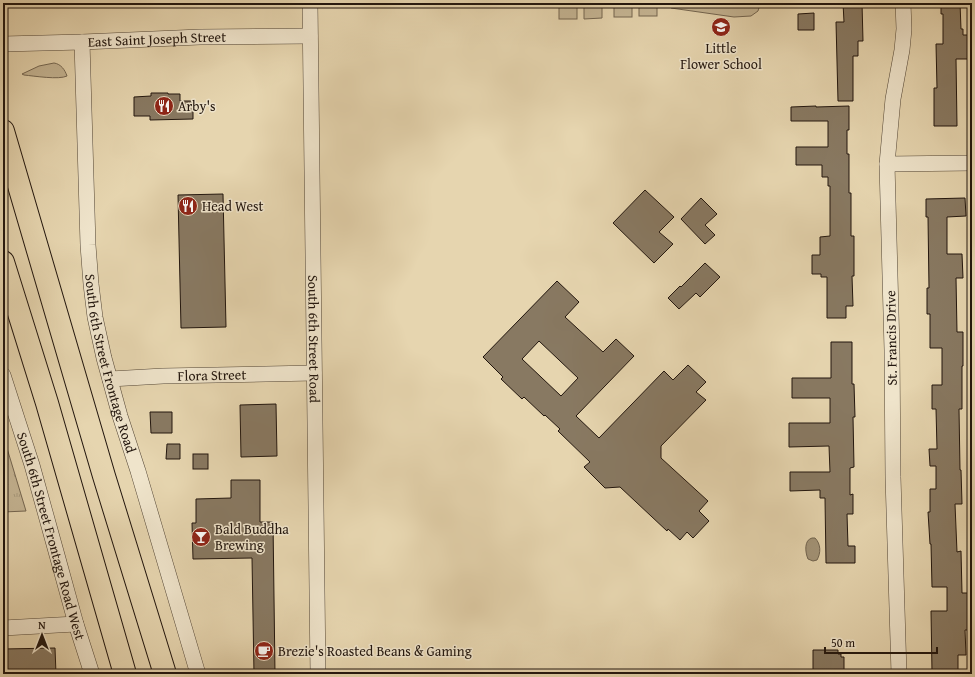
<svg xmlns="http://www.w3.org/2000/svg" width="975" height="677" viewBox="0 0 975 677" font-family="'Gentium Book Plus',serif">
<style>
.green{fill:#c5b594;stroke:#746651}
.park{fill:url(#park-tufts);stroke:#746651}
.water{fill:#a39478;stroke:#6f624e}
.building{fill:#887962;stroke:#22160e;fill-rule:evenodd}
.lines{fill:none;stroke-linecap:round;stroke-linejoin:round}
.minor-casing{stroke:#534636;stroke-width:16}
.primary-casing{stroke:#22160e;stroke-width:24}
.minor{stroke:#efe4cb;stroke-width:15}
.primary{stroke:#e6d5af;stroke-width:22}
.labels{text-anchor:middle;stroke-width:3;stroke-linejoin:round;paint-order:stroke}
.street-label{font-size:14px;fill:#22160e;stroke:#efe4cb}
.poi-label{font-size:14px;fill:#22160e;stroke:#efe4cb;text-anchor:start}
</style>
<defs>
<pattern id="park-tufts" width="24" height="20" patternUnits="userSpaceOnUse"><rect width="24" height="20" fill="#c5b594"/><path d="M3 7l-1-3M5 7V3M7 7l1-3M15 17l-1-3M17 17v-4M19 17l1-3" fill="none" stroke="#a99b7e"/></pattern>
</defs>
<rect width="100%" height="100%" fill="#e6d5af"/>
<filter id="stains"><feTurbulence type="fractalNoise" baseFrequency=".005" numOctaves="4"/><feColorMatrix values="0 0 0 0 .2 0 0 0 0 .09 0 0 0 0 .02 0 0 0 .5 -.17"/></filter>
<radialGradient id="worn" r=".72"><stop offset=".6" stop-color="#630" stop-opacity="0"/><stop offset="1" stop-color="#630" stop-opacity=".3"/></radialGradient>
<!-- green -->
<g class="green">
<rect x="559" y="3" width="18" height="16"/>
<path d="M584,3H602V18L584,19Z"/>
<rect x="614" y="3" width="18" height="14"/>
<rect x="639" y="3" width="18" height="13"/>
<path d="M670,3H759L760,4L758,11L751,16L734,17L671,8Z"/>
<path d="M54,63C61,64 65,70 67,76C59,80 34,76 24,75L22,74L39,66Z"/>
</g>
<!-- park -->
<path class="park" d="M3,435L26,511L3,512Z"/>
<!-- water -->
<path class="water" d="M812,538H815C821,544 821,553 817,560L813,561L808,559C805,552 804,540 812,538Z"/>
<!-- building -->
<g class="building">
<path d="M843,3H862L863,41H858V56H853V101H838L836,22H844Z"/>
<path d="M941,3H960L961,29H963V35H971V59H956L957,126H934V88H937L936,44H943V14H941Z"/>
<path d="M814,13V30H798V14Z"/>
<path d="M151,93H168V94H180V101H193V119L150,120V116H134V97L151,96Z"/>
<path d="M816,106V107L849,106V130H847V154H849V193H851V236H854V276H852L853,306H846V318H827V277H821V274H812V255H820V237L830,236V186H828V177H822V165H796V147H828V121H791V107Z"/>
<path d="M645,190L674,217L659,232L673,244L654,263L613,223Z"/>
<path d="M223,194L226,327L181,328L178,195Z"/>
<path d="M701,198L717,214L705,225L715,235L705,244L681,219Z"/>
<path d="M965,198L966,216L947,217V254H962L963,278H956L957,332H963V366H962V409H959L960,470H961L962,504H955L957,552L961,551L962,593H968L969,630H965L966,655H958V672H932L931,611H947V587H932L931,544H930L928,512H930V489H936V466H930L929,449H937L936,409H932V385H942V348H930V314H927V288H929L928,217H926V199Z"/>
<path d="M705,263L720,277L700,297L696,293L679,309L668,298L680,286L681,287Z"/>
<path d="M557,281L579,302L565,317L603,352L616,339L634,356L576,416L599,438L664,371L673,380L688,365L706,382L696,392L706,400L661,446V458L708,501L699,511L709,521L693,538L687,532L680,540L668,529L667,531L620,487L605,488L584,467L590,462L558,431L560,429L545,415L544,416L524,397L522,399L501,379L503,377L483,357ZM539,341L578,378L561,396L522,359Z"/>
<path d="M831,342H852V384H854L855,417H853L854,467L850,468V495L853,494V514H847L848,546H855V563H826L825,498H820V490L790,491V472H830L829,446L789,447V423H830V398H792V378H831Z"/>
<path d="M276,404L277,456L241,457L240,405Z"/>
<path d="M150,412H172V433H151Z"/>
<path d="M167,444H180V459H166Z"/>
<rect x="193" y="454" width="15" height="15"/>
<path d="M231,480H260V522H273L275,674H254L252,558L193,559L192,523H196V499L231,498Z"/>
<path d="M55,648L56,674H3V649Z"/>
<path d="M813,650H838V654H841V657H844V674H813Z"/>
</g>
<g class="lines">
<!-- minor casing -->
<g class="minor-casing">
<g id="minor">
<path id="s1" d="M310,3L318,674"/>
<path id="s2" d="M82,42L88,245L91,284L95,317L104,358L120,416L138,471L198,674"/>
<path id="s3" d="M3,44L82,42L200,37L310,36"/>
<path d="M887,164L972,163"/>
<path id="s4" d="M3,375L32,465L57,555L76,624L92,674"/>
<path id="s5" d="M110,379L163,376L314,373"/>
<path d="M3,628L76,624"/>
<path d="M899,674L893,477L892,350L887,164L893,99L902,50L904,29L903,3"/>
</g>
</g>
<!-- primary casing -->
<g class="primary-casing">
<g id="primary">
<path d="M3,131L104,476L165,674"/>
<path d="M3,262L47,403L125,674"/>
</g>
</g>
<!-- minor -->
<use href="#minor" class="minor"/>
<!-- primary -->
<use href="#primary" class="primary"/>
</g>
<!-- icons -->
<defs>
<g id="school-disc" transform="scale(1)"><circle r="9.5" fill="#8f2418" stroke="#efe4cb"/><path d="M0-5L7-2L0 1L-7-2ZM-4 1L0 2.5L4 1V4Q0 6-4 4Z" fill="#fff"/></g>
<g id="restaurant-disc" transform="scale(1)"><circle r="9.5" fill="#8f2418" stroke="#efe4cb"/><path d="M-5-6h1v4h1v-4h1v4h1v-4h1v5L-1.5 .5V6h-2V.5L-5-1ZM5-6V6H3V1.5H1.5Q1.5-4 5-6Z" fill="#fff"/></g>
<g id="bar-disc" transform="scale(1)"><circle r="9.5" fill="#8f2418" stroke="#efe4cb"/><path d="M-6-5H6L.8 .8V4.5H3.5V6h-7V4.5H-.8V.8Z" fill="#fff"/></g>
<g id="cafe-disc" transform="scale(1)"><circle r="9.5" fill="#8f2418" stroke="#efe4cb"/><path d="M-5.5-4.5H6V0H3Q3 3.5 0 3.5H-2.5Q-5.5 3.5-5.5 0ZM3-3.2v2h1.7v-2ZM-6 4.5H4V6H-6Z" fill="#fff"/></g>
</defs>
<g fill-rule="evenodd">
<use href="#school-disc" x="721" y="27"/>
<use href="#restaurant-disc" x="164" y="106"/>
<use href="#restaurant-disc" x="188" y="206"/>
<use href="#bar-disc" x="201" y="537"/>
<use href="#cafe-disc" x="264" y="651"/>
</g>
<g class="labels">
<!-- street labels -->
<g class="street-label">
<text dy="5" stroke="none"><textPath href="#s3" startOffset="154">East Saint Joseph Street</textPath></text>
<text dy="5" stroke="none"><textPath href="#s1" startOffset="336">South 6th Street Road</textPath></text>
<text transform="translate(891 338) rotate(-91)" y="5">St. Francis Drive</text>
<text dy="5" stroke="none"><textPath href="#s2" startOffset="324">South 6th Street Frontage Road</textPath></text>
<text dy="5" stroke="none"><textPath href="#s5" startOffset="102">Flora Street</textPath></text>
<text dy="5" stroke="none"><textPath href="#s4" startOffset="168">South 6th Street Frontage Road West</textPath></text>
</g>
<!-- poi labels -->
<g class="poi-label">
<text x="721" y="53" text-anchor="middle">Little<tspan x="721" dy="16">Flower School</tspan></text>
<text x="178" y="111">Arby's</text>
<text x="202" y="211">Head West</text>
<text x="215" y="534">Bald Buddha<tspan x="215" dy="16">Brewing</tspan></text>
<text x="278" y="656">Brezie's Roasted Beans &amp; Gaming</text>
</g>
</g>
<!-- margin -->
<rect width="975" height="677" fill="none" stroke="#e6d5af" stroke-width="16"/>
<rect x="4" y="4" width="967" height="669" fill="none" stroke="#22160e" stroke-width="2"/>
<rect x="8" y="8" width="959" height="661" fill="none" stroke="#22160e"/>
<!-- north arrow -->
<g transform="translate(42 635)" stroke="#efe4cb" stroke-width="3" paint-order="stroke">
<path d="M0-3L7 15L0 10L-7 15Z" fill="#22160e"/>
<text y="-6" font-size="11" font-weight="bold" text-anchor="middle" fill="#22160e">N</text>
</g>
<!-- scale -->
<path d="M825 647v6h112v-6" fill="none" stroke="#22160e" stroke-width="2"/>
<text x="831" y="647" font-size="12" fill="#22160e" stroke="#efe4cb" stroke-width="3" paint-order="stroke">50 m</text>
<rect width="100%" height="100%" filter="url(#stains)"/>
<rect width="100%" height="100%" fill="url(#worn)"/>
</svg>
